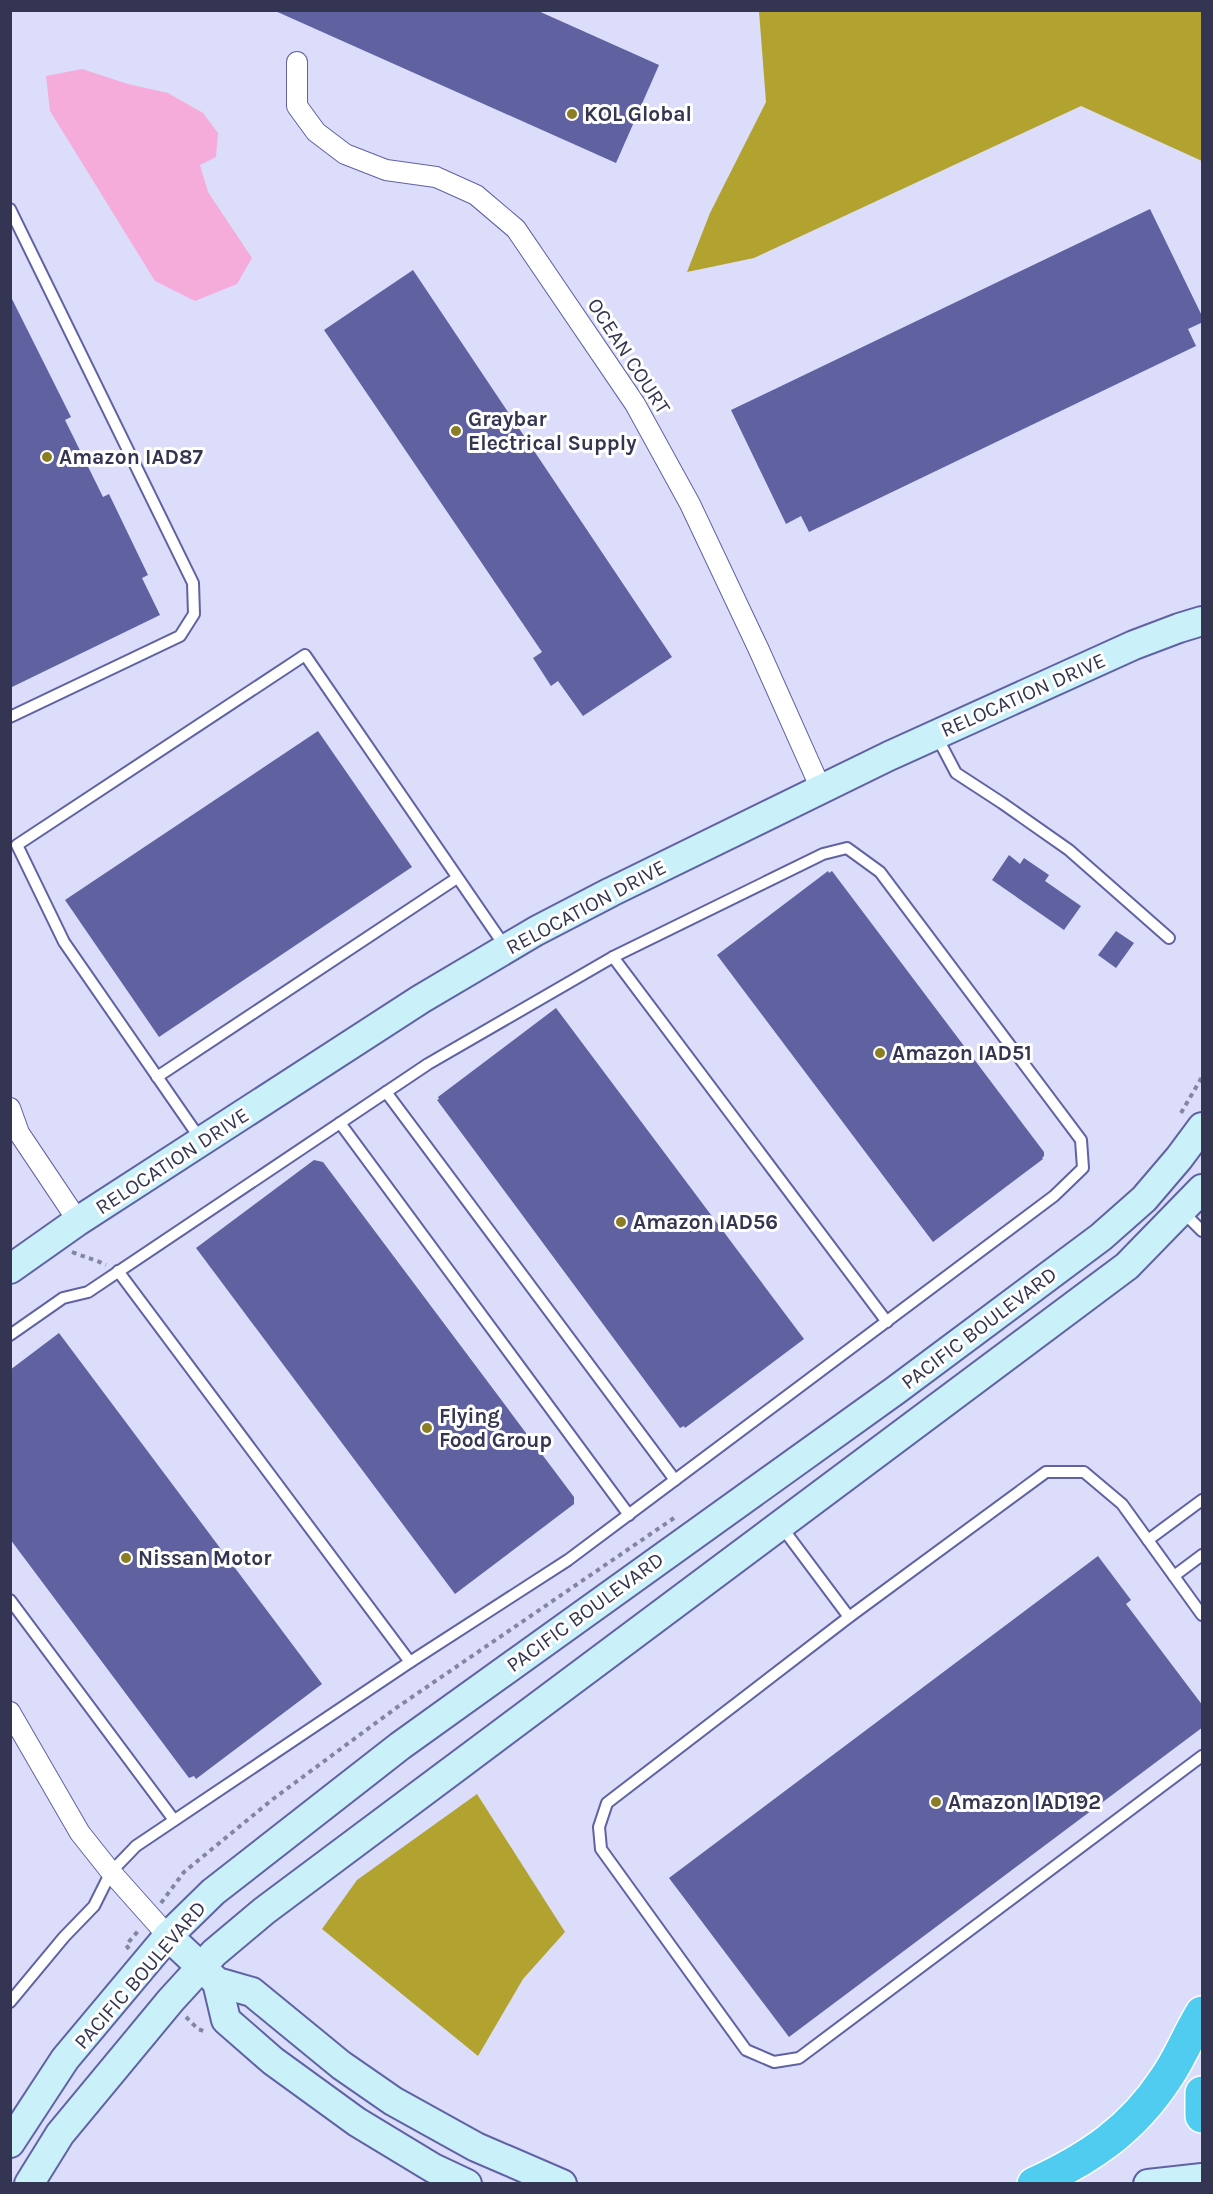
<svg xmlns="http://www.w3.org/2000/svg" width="1213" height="2194" viewBox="0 0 1213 2194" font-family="Karla,sans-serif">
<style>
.forest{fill:#b2a230}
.water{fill:#f6acdb}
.building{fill:#5f61a1}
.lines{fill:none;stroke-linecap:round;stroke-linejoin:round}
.lane-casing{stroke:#6062a3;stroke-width:14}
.street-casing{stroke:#6062a3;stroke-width:22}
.secondary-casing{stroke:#6062a3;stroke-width:32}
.highway-casing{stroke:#fff;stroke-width:36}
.path{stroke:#8385a3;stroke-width:4;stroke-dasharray:4.5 4.5;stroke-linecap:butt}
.lane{stroke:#fff;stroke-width:10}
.street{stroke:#fff;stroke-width:20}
.secondary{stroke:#caf0fa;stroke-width:28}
.highway{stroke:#50ccf0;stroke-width:33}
.poi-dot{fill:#8a7d24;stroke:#fff;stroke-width:2}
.labels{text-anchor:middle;stroke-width:6;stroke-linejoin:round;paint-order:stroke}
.poi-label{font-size:21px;font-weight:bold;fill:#333552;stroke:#fff;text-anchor:start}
.street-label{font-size:21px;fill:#333552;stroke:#fff}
</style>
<rect width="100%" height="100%" fill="#dbddfb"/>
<!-- forest -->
<g class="forest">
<path d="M759,11H1202V161L1081,106L754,258L687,272L710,213L766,102Z"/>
<path d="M477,1794L565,1932L523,1979L478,2056L322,1929L357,1880Z"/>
</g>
<!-- water -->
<path class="water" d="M82,69L128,84L168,93L203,113L218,133L216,157L200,165L208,192L252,258L237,284L195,301L155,281L50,111L46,76Z"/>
<!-- building -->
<g class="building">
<path d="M273,10H536L659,65L616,163Z"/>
<path d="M1150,209L1203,318V322L1188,329L1196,346L809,532L801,516L786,524L731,410Z"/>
<path d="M413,270L672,657L583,716L558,681L551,686L533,658L542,652L324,330Z"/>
<path d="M10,295L71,417L65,420L103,497L109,494L148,575L142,578L160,615L10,688Z"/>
<path d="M318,731L412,867L159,1037L65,900Z"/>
<path d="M1009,855L1020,864L1024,858L1049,875L1045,881L1081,906L1064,930L992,880Z"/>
<path d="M828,871L829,873L832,871L1044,1152V1156L1042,1158L1043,1159L933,1242L717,955Z"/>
<path d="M1116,931L1134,943L1116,968L1098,955Z"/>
<path d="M556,1008L804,1339L685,1428L684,1426L680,1428L437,1100L439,1099L438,1097Z"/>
<path d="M314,1160L323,1162L574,1497V1504L455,1594L196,1248Z"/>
<path d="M59,1333L322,1684L196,1779L194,1776L189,1778L10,1539V1370Z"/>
<path d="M1098,1556L1131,1600L1126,1604L1203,1706V1727L789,2037L669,1878Z"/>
</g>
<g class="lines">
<!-- lane casing -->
<g class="lane-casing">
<g id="lane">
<path d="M10,209L193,583L194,614L180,636L10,717"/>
<path d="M936,735L956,773L1002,803L1069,850L1169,938"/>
<path d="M613,957L887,1322"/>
<path d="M157,1077L457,878"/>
<path d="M386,1092L675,1480"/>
<path d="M340,1123L629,1515"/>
<path d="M201,1140L64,942L17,845L305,655L506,948"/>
<path d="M1182,1211L1202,1231"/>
<path d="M118,1271L410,1662"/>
<path d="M10,1335L63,1298L88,1292L428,1064L613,957L823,854L847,848L880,872L1081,1140L1083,1168L1054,1196L568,1560L410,1662L136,1846L111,1872L94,1906L64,1937L10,2002"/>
<path d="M781,1526L849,1617"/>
<path d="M1148,1540L1202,1500"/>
<path d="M1174,1576L1202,1555"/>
<path d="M10,1600L174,1820"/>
<path d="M1202,1615L1122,1504L1084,1472H1046L849,1617L607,1803L599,1827L601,1849L746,2050L774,2062L799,2058L1202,1756"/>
</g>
</g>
<!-- street casing -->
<g class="street-casing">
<g id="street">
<path d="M297,62V106L316,132L345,154L386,170L436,177L476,195L516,229L635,404L690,504L759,650L821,789"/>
<path d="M10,1108L19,1133L78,1221"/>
<path d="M10,1712L80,1833L111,1872L168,1936"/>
</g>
</g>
<!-- secondary casing -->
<g class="secondary-casing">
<g id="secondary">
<path d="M10,1269L78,1221L421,999L536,931L611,892L889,756L1134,645L1179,628L1202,621"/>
<path d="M168,1936L217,1982L252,1992L341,2065L393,2101L476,2147L562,2184"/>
<path d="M217,1982L226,2020L273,2061L357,2122L433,2168L467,2184"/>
<path d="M10,2143L65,2059L168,1936L213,1892L400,1746L896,1390L1101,1237L1144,1199L1179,1158L1202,1127"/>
<path d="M29,2184L60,2134L171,2000L214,1953L264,1911L1127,1266L1202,1189"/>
<path d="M1148,2184L1202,2178"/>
</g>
</g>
<!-- highway casing -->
<g class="highway-casing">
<g id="highway">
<path d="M1202,2093V2116"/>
<path d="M1034,2184C1090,2158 1132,2130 1166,2078C1180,2058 1189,2034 1202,2013"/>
</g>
</g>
<!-- path -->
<g class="path">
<path d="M1181,1113L1202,1077"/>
<path d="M72,1252C84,1257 94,1259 106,1265"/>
<path d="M161,1903L184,1872L273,1799L396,1708L674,1518"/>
<path d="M129,1949L126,1945L139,1930"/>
<path d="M186,2017L198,2029L206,2032"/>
</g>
<!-- lane -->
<use href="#lane" class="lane"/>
<!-- street -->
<use href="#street" class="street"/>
<!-- secondary -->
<use href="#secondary" class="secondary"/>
<!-- highway -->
<use href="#highway" class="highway"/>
</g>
<!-- markers -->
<g class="poi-dot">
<circle cx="572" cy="114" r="6"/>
<circle cx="456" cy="431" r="6"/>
<circle cx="47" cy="457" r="6"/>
<circle cx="880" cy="1053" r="6"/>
<circle cx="621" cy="1222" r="6"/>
<circle cx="427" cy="1428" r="6"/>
<circle cx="126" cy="1558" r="6"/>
<circle cx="936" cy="1802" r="6"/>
</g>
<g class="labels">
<!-- poi labels -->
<g class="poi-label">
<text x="584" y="121">KOL Global</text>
<text x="468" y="426">Graybar<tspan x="468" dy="24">Electrical Supply</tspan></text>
<text x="59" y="464">Amazon IAD87</text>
<text x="892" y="1060">Amazon IAD51</text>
<text x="633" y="1229">Amazon IAD56</text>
<text x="439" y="1423">Flying<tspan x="439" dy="24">Food Group</tspan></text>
<text x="138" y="1565">Nissan Motor</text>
<text x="948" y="1809">Amazon IAD192</text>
</g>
<!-- street labels -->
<g class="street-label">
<text transform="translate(629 356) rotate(57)" y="7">OCEAN COURT</text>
<text transform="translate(1023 695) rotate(-24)" y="7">RELOCATION DRIVE</text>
<text transform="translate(586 907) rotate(-28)" y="7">RELOCATION DRIVE</text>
<text transform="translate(172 1161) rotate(-33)" y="7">RELOCATION DRIVE</text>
<text transform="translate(979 1328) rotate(-37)" y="7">PACIFIC BOULEVARD</text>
<text transform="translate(585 1612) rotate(-36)" y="7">PACIFIC BOULEVARD</text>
<text transform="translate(140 1975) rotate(-49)" y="7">PACIFIC BOULEVARD</text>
</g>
</g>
<!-- border -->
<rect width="1213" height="2194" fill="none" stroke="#333552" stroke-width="24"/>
</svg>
